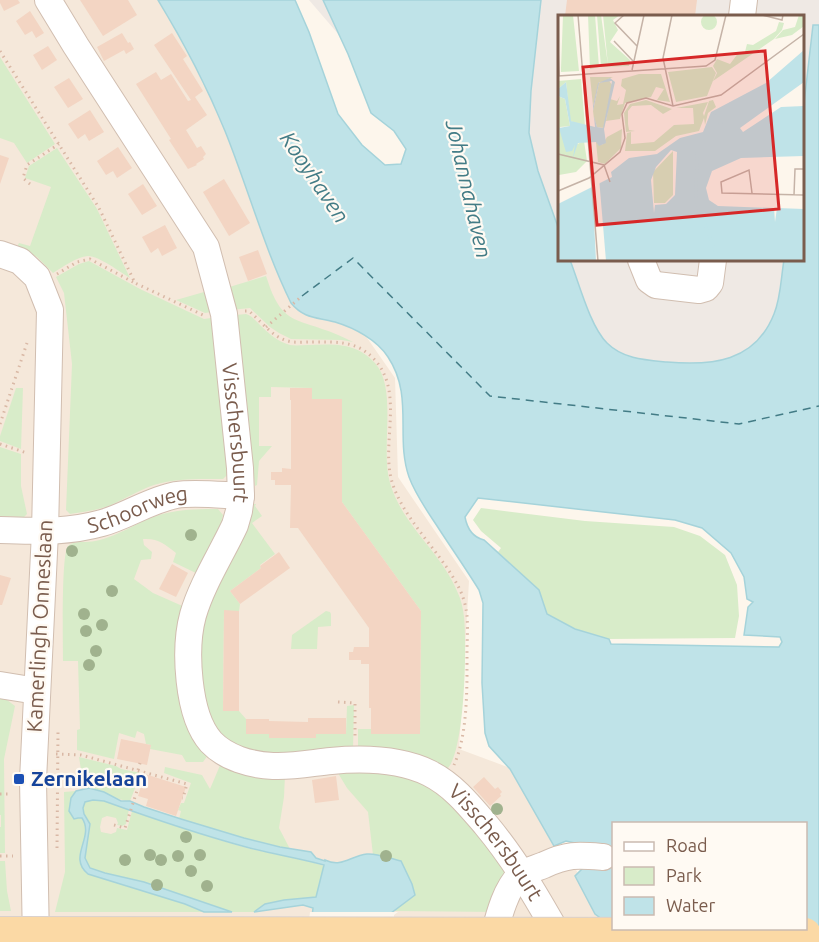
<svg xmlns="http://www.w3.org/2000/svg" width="819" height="942" viewBox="0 0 819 942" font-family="Ubuntu,sans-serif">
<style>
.residential{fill:#f5e8da}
.industrial{fill:#efe9e4}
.green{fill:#d8ecc9}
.water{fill:#bfe3e8;stroke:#a5d3da;stroke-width:1.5;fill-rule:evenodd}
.pier{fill:#fdf6ec}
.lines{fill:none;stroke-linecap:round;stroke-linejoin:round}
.ferry{stroke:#437c86;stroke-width:1.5;stroke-dasharray:8 6;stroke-linecap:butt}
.building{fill:#f3d5c3}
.minor-casing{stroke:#d1beb0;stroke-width:28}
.path{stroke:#d9b8a5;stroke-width:3;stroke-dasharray:1.5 4.5;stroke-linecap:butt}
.minor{stroke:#fff;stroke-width:26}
.major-bridge-casing{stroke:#dad1cd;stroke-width:34;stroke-linecap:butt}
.major-bridge{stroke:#fbd9a5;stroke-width:32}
.tree{fill:#a0b28e}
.transit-dot{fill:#1a4fb4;stroke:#fffaf3;stroke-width:2}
.labels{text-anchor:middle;stroke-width:4.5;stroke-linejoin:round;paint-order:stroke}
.street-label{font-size:21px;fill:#7a5c4d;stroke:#fffaf3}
.transit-label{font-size:21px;font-weight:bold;fill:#164399;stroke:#fffaf3;text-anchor:start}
.water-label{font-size:22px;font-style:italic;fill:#437c86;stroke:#fffaf3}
.inset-river{fill:none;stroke:#bfe3e8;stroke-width:3}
.inset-road{fill:none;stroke:#c5b3a7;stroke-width:1.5}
.view{fill:#d62828;fill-opacity:0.15;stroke:#d62828;stroke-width:3}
.inset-edge{fill:none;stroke:#7a5c4d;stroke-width:3}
</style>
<rect width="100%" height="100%" fill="#fdf6ec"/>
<!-- residential -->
<path class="residential" d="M0,0H177L363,332L395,378L398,477L469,581L459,749L513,769L621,942H0Z"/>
<!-- industrial -->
<path class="industrial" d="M309,0H819V70L803,183L802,16H560V260H791L784,313L730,373L631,375Z"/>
<!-- green -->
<g class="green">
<path d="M0,57L55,144L27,163L14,143L0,138Z"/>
<path d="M57,148L97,209L130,278C120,272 99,256 88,256C76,257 63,267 53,273L37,257L17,247L19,243L30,246L51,187L25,178L29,166Z"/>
<path d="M89,261L140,289L204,319L211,318L228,474L223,479C200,479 176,478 154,485C139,490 125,499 111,505C98,510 84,512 70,514L66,510L72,364L64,293L56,277L79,264Z"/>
<path d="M266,276C269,284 271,292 275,299C286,321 301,321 322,329C332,332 343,337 353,342L342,340L291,339L279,333L270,327L250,308L231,310L226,288Z"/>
<path d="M204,292L212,312L205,313L176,300Z"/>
<path d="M246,314C252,316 255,320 260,325C268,333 278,342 290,345C296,346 302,345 308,345C334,344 356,342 375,363C398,389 380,449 390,483C402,525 441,552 457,591C461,599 463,608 464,617C467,644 465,753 447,769L358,749V729H371V734H420L421,611L342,502V399H312V388L271,387V397H259V446H272L259,461L257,485L255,486L236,315Z"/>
<path d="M16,388H23L21,449L0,441V436Z"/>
<path d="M0,447L21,454V486L27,514L24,517L0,516Z"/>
<path d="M254,504H256L255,506L262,516L252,523L275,554L260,565L261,568L230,591L240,604L239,611H224L223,711H239L246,719V734H269V738H316V734H346L347,706L354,705L353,750L281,755L257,754L224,739L209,719L200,668L203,623L221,576L245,533Z"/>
<path d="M481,508L585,521L674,527L700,536L725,555L737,585L739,616L735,638L609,639L575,629L547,614L539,590L498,552L501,548L481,531L473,520Z"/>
<path d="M218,509L223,515L222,519L226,520L200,575L173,562L176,553C165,544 158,538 143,539L144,545L152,552L151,559L141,560L134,579L153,593L187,608L190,719L285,775L284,797L279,828L290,849L244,838L179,819L181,811L178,810L181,803H184L191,783L164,773L165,767L202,775L210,789L221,763L208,755L203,762H186L182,755L150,749L151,745L146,744L144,734L137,731L135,738L119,733L114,759L77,750V730L80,729L78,661H63C63,644 61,554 68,546C73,540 88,543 95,541C122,536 144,516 172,512C187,509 202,509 218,509Z"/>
<path d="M326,611L330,612L331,614V626L318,627L317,649H291L292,635Z"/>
<path d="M0,698L7,700L15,706L4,759L5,853H0V827H1V815H0Z"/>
<path d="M79,757L116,766L121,769L141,773L130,801C114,801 101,787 84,789Z"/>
<path d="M342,769L413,775L455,806L509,873L497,912L394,911L410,898L414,891L400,861L373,855L368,812L347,788L338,773Z"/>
<path d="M76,791L71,798L78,818H82L87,824L82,869L88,874L185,904L204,912H55L65,872L64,792Z"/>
<path d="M93,800L104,801L129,809L126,824L122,826L117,825L118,823L116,818L107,816L102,818L100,827L101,832L111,834L116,832L117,828L127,830L132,811C170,824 208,837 247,848C273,854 299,858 324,866L316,897L284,900L265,904L254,912H232L144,882L105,873L90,868L85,858L90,824L84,814L83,807L85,802Z"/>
<path d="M0,861H5L7,891L11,911H0Z"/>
</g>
<!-- water -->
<g class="water">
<path d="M158,0H295L309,32L338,114L362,145L385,165L401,164L406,149L394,131L371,113L348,54L323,0H541L531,91L529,133L538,171L559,230L560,260H570C579,283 590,326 607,343C623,359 645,360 667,362C712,366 755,362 774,314C781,297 781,277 784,260H802L803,112L813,25H819V942L806,920V824H614V928L595,914L575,876L585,866L579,844L566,841L554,846L510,769L489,746L485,733L482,683L483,603L479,590C466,569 452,549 439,529C428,512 416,496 409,477C395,437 414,396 388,357C377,340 355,328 335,322C317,317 304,319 291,303C264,248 248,188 225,131C207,87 183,41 158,0ZM478,498L675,520L702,528L731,553L744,577L747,599L753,602L748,607L744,635L780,637L782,642L779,647L611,644L609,639L575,629L547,614L539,590L484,540C472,537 467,528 465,517Z"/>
<path d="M89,788L104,792L121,801H130L144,807L181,819L244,838L280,847L311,852L316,858L325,861V860C342,868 350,856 367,854C378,853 390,859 401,861L412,884L415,895L391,913L309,942L313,908L303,905L254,912L265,904L284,900L316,897L324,865C298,858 272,854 246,847C198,834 151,818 104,801L93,800L85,802L83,808L84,814L90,824L85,858L90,868L105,873L144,882L232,912H204L185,904L88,874C67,857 95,837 82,818H78L74,819L69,811L71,798L76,791Z"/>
</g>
<!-- pier -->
<path class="pier" d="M310,912H398L394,915L395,942H306Z"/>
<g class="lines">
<!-- ferry -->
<path class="ferry" d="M302,296L353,258L490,396L739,424L819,406"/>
</g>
<!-- building -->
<g class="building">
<path d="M0,0H18L20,3L4,11L0,3Z"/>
<path d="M80,0H128L137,15L103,36Z"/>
<path d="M567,0H697L695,16H565Z"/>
<path d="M30,11L44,33L36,38L32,31L25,35L16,21Z"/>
<path d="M122,33L128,43L130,42L134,49L126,54L124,50L104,61L97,47Z"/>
<path d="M172,33L187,56L183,59L203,91L195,97L207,115L186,130L197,148L201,146L206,154L203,157L204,159L196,164L197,165L188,169L169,140L171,139L136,84L156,72L161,80L171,74L188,101L191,100L154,45Z"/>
<path d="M48,46L57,60L42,70L33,55Z"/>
<path d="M69,78L83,99L68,108L54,87Z"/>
<path d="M90,110L104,132L89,141L85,134L78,139L68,124Z"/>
<path d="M118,147L132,168L117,178L113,171L106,175L97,161Z"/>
<path d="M0,155L9,158L0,184Z"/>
<path d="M224,179L250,223L229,236L203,192Z"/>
<path d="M143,184L157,206L142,215L128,194Z"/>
<path d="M165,225L177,248L162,256L158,248L151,253L142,237Z"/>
<path d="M258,250L267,274L248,281L239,257Z"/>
<path d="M290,388H312V399H342V502L421,611L420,734H371V708H369V664H361V660H349V652H353L354,647H369V628L298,528H290L291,485H275V480H271V472H282V468L291,469V400H290Z"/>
<path d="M279,552L290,568L240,604L230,591L261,568L260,566Z"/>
<path d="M172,564L188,573L176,597L159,589Z"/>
<path d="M0,575L11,578L2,605H0Z"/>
<path d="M224,610L239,611V711H223Z"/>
<path d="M308,718H346V734H316V738H269V734H246V719H269V721L308,722Z"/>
<path d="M121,739L151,745L147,765L117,759Z"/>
<path d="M145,774L186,787L176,816L146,806L148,799L138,796Z"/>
<path d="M336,776L339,800L315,803L312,780Z"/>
<path d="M484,777L495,789L498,787L502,792L500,794L501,796L490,806L473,787Z"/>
</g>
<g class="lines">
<!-- minor casing -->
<g class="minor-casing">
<g id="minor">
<path id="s1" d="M48,0L76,46L206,247L224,314L240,468L241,496L239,511L235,525C221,555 202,584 193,615C184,648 187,715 211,742C226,758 251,765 273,766C292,767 312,763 331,761C363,758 400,759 429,773C453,785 469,805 486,825C516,861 539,901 562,942"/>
<path d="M742,16L744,0"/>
<path d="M0,254L20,261L37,277L50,310L45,532L33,780L36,942"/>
<path d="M641,260L649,280L656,285L699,290L706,288L710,283L713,260"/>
<path id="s2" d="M0,530C36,531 66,533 102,523C127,516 150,500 176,495C195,492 220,495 241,496"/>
<path d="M0,685L37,691"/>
<path d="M492,942C497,923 505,886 522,874C528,870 537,868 544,865C568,854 577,855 603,857"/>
</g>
</g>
<!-- path -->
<g class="path">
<path d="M0,51L99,208L135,283L203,315"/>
<path d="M30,184L23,178L27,165L59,144"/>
<path d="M57,274L77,262L90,259L133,282"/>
<path d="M245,311H249C261,321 272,337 288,341C295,343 304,342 311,342C336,342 356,340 374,359C404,391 382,440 391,478C400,516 440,551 458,586C463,595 466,606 467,616C468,628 467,641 467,653C467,686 468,734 454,765"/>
<path d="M266,327L302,296"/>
<path d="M0,424L27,343"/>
<path d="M0,444L27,453"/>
<path d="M338,702L355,703V740"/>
<path d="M56,754L81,755L187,784L183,798H182"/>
<path d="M138,770L140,763"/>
<path d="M0,794H12"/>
<path d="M114,825L125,828L143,772"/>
<path d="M57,848L58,731"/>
<path d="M0,856H13"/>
</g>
<!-- minor -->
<use href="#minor" class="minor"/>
<!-- major-bridge casing -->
<g class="major-bridge-casing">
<path id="major-bridge" d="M0,933L805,934"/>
</g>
<!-- major-bridge -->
<use href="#major-bridge" class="major-bridge"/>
</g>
<!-- trees -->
<g class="tree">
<circle cx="191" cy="535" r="6"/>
<circle cx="72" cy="551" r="6"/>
<circle cx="112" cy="591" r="6"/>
<circle cx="84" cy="614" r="6"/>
<circle cx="102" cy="625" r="6"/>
<circle cx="86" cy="631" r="6"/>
<circle cx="96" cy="651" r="6"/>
<circle cx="89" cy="665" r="6"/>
<circle cx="497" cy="809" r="6"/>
<circle cx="186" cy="837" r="6"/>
<circle cx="150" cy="855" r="6"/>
<circle cx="200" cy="855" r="6"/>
<circle cx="178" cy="856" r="6"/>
<circle cx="386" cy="856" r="6"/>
<circle cx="125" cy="860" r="6"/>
<circle cx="161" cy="860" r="6"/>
<circle cx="191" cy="871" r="6"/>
<circle cx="157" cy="885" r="6"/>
<circle cx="207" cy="886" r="6"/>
</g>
<!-- markers -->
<rect class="transit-dot" x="13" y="773" width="12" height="12" rx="3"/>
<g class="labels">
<!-- street labels -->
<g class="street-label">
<text dy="7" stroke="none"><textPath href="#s1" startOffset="482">Visschersbuurt</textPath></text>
<text dy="7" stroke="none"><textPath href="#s2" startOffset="141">Schoorweg</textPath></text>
<text transform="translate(40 626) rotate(-87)" y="7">Kamerlingh Onneslaan</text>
<text dy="7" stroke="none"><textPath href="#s1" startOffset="1130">Visschersbuurt</textPath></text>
</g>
<!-- transit labels -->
<g class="transit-label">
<text x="31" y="786">Zernikelaan</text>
</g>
<!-- water labels -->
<g class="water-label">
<text transform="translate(315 177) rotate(56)" y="8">Kooyhaven</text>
<text transform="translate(469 189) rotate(77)" y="8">Johannahaven</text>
</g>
</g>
<!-- overview -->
<g transform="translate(558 15)">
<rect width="246" height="246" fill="#fdf6ec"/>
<path d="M143 7a8 8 0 1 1 16 0a8 8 0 1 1-16 0ZM1,0L3,53L5,0H15L21,56L3,57ZM30,0H37L41,52L32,54ZM39,0H43L50,50L45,0H62L55,5L60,15L52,27L72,45L71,51L43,52ZM241,0H246V11L234,20L217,24L225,15L237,12ZM221,7L226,8L224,15L216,24L155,66L159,58L155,51L159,44L172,49L181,37H187L189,29L195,30L218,16ZM154,52L158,58L149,81L118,87L110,57ZM81,59H103L112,87L99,85L106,74L98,72L93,82L67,88L62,104L48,106L52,84L59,86L62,81L59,90L65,89L68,75L63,71L64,64ZM32,62H55L50,64L54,70L46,113L39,112L36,102L37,112L35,96L41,68L45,67H41L35,91ZM23,64L27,111L12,106L8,67L0,74V66ZM0,81L7,84L12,111L2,112L5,122L15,131L26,126L29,146L18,157L1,160ZM88,85L114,94L105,99L93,90L74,91L70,96V109L71,115L77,116L68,117L66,98L72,89ZM155,85L158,92L150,98L147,110L146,103L141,116L118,121L97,136H67L69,118L73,117V129L96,127L116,110L136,109L135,93H118L150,87L145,98L146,101L151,86ZM64,114L63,133L47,149L40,147L38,127L44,130L49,122ZM115,136V180L107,188H96L95,157Z" fill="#d8ecc9"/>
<path d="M246,35V67L182,113L185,117L223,92L246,91V141L183,143L154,156L148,173L151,185L160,191L216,193L217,207L219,193L246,194V246H0V189L54,162L53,157L71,143L99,139L122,123L145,117L153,97L208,68ZM113,135L119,137L117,180L108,189L97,190L96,198L93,165L98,152ZM52,63L57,67L46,114L48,128L41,131L38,127L20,128L15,143L17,130L14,136L8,137L1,113L12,111L7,84L0,81V74L8,67L13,106L37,112L36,101L39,112L45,113L54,66L41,68L35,96V91L40,68Z" fill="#bfe3e8" fill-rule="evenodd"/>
<path d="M41,163L48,246H38L34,167Z" fill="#fdf6ec"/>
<path class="inset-river" d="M155,99L163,108L139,137L138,186L161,246"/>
<path class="inset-road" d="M20,0L40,246M66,0L57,8L79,31M114,0L105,43L115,91M204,0L224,5L225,0M56,26L75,46M0,32L1,61M74,55L86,0M0,61L148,51L157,45L168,0M0,139L46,150L52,167M0,176L31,163L62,137L67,123L64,99L69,88L88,83L115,91L163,80L246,19M194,178L191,155L163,167L164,178L246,180M236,180L237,154H246"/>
<path class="view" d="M207,36L221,194L39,210L25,52Z"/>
<rect width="246" height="246" class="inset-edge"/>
</g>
<!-- legend -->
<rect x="612" y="822" width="195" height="108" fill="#fffaf3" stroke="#cabbb1" stroke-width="1.5"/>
<rect x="624" y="842" width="30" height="9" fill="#ffffff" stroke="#cabbb1" stroke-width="1.5"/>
<text x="666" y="852" font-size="18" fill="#7a5c4d">Road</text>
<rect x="624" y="867" width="30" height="18" fill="#d8ecc9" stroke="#cabbb1" stroke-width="1.5"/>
<text x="666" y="882" font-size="18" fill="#7a5c4d">Park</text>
<rect x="624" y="897" width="30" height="18" fill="#bfe3e8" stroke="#cabbb1" stroke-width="1.5"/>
<text x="666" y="912" font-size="18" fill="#7a5c4d">Water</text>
</svg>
